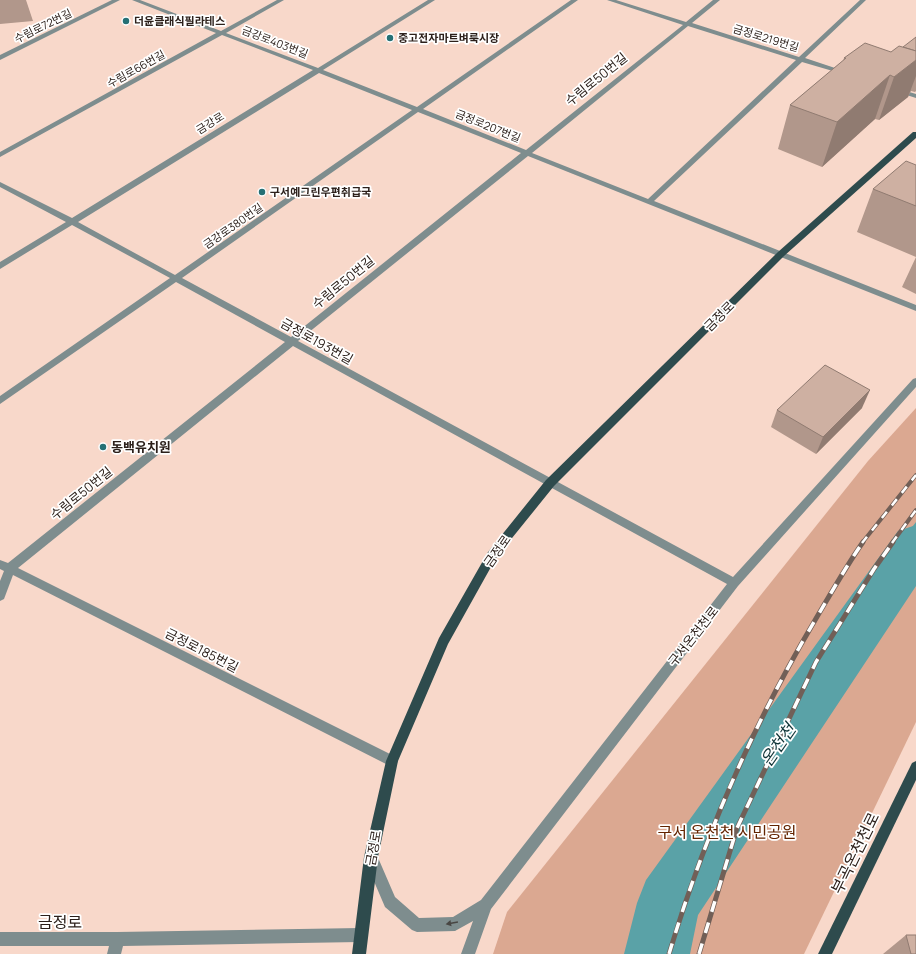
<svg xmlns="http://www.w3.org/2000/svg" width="916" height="954" viewBox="0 0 916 954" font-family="Manrope,'Noto Sans KR',sans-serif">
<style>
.green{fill:#dba891}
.water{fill:#5aa2a7}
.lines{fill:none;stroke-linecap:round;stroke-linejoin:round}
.river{fill:#5aa2a7;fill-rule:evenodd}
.minor{fill:#7e8d8e;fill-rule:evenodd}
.major{fill:#2e4b4d;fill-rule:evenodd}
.rail-far1-casing{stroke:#715f57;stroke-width:4}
.rail-casing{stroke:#715f57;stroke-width:5}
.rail-far1{stroke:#fff;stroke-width:2.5;stroke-dasharray:8;stroke-linecap:butt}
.rail{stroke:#fff;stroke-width:3.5;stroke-dasharray:11;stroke-linecap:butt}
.wall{fill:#b1978b}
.shaded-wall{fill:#907b71}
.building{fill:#ceb0a2;stroke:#907b71}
.oneway{fill:#494643}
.poi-dot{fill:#257075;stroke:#fff;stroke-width:1.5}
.labels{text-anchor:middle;stroke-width:3.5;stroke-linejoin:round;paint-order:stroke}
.far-poi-label{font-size:11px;font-weight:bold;fill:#2c201b;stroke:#fff;text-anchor:start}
.far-street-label{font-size:11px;fill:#2c201b;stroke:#fff}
.street-label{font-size:13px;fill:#2c201b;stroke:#fff}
.poi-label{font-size:13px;font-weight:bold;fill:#2c201b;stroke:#fff;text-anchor:start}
.near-park-label{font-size:16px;fill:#632400;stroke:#fff}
.near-street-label{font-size:16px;fill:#2c201b;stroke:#fff}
.near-water-label{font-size:17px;font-style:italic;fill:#103437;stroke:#fff}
</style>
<rect width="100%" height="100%" fill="#f8d8ca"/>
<!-- green -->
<path class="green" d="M916,408V722L804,954H493L507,912L868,461Z"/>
<!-- water -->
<path class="water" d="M916,522V542L804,671L678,900L667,954H634L699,808Z"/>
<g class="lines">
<!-- river -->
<path class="river" d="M916,525V586L698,915L690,954H624L637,903L646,880L898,531Z"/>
<!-- minor -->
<g class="minor">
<path d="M112,0H120L0,60V55Z"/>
<path d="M132,0H140L221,31L277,0H284L226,33L318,68L428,0H435L323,70L417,107L571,0H578L423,109L526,150L683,25L607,0H616L686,22L713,0H720L692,23L799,57L860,0H866L805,58L847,72V74H843L802,62L654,201L916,305V311L528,156L298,341L733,577L913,379L916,378V387L738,586L491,909L475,954H461L473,921L455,931L417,932L412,930L385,907L364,858L366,853L371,851L376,853L395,897L419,918L453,917L481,900L727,584L293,346L18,568L396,757L398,761L396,765L392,767L388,765L13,575L4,599L0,601V581L4,571L0,569V560L8,563L285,342L176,282L0,404V396L170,278L72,225L0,269V262L66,222L0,187V182L72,218L313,70L222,35L0,157V152L216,33ZM688,26L796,60L648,199L532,153ZM319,73L412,110L175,275L78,222ZM418,112L521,153L291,337L182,278Z"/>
<path d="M896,88L916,94V98L894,91L893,90Z"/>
<path d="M360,928L365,930L367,935L365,940L360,942L123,946L121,954H107L109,946H0V932H117Z"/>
</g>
<!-- major -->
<g class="major">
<path d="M913,132H916V138L784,256L554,486L496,558L448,644L398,761L378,857L366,954H352L364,857L386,761L439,638L488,552L546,480L778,252Z"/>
<path d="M916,761V780L832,954H818L912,763Z"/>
</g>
<!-- rail-far1 casing -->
<g class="rail-far1-casing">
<g id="rail-far1">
<path d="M862,543L916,475"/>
<path d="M892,543L916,510"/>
</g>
</g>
<!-- rail casing -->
<g class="rail-casing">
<g id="rail">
<path d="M669,954C704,837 752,727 814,622C830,595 845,568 863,542"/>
<path d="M699,954L737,828L816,662L874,569L893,542"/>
</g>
</g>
<!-- rail-far1 -->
<use href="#rail-far1" class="rail-far1"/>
<!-- rail -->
<use href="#rail" class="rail"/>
</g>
<!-- wall -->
<g class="wall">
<path d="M0,0H26L33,21L0,24Z"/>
<path d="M916,37V91L915,92L911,91L908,97L879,120L875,119L822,167L778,149L790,105L843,61L844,58L891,52L903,48Z"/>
<path d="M916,165V294L902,287L916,257L857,232L873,189Z"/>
<path d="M862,408L816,454L771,427L777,410Z"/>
<path d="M906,935L916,954H883Z"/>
</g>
<!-- shaded-wall -->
<g class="shaded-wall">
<path d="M916,60V76L908,97L879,120L894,77Z"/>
<path d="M890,75L875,119L822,167L837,122Z"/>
<path d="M870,390L862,408L816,454L823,437Z"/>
</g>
<!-- building -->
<g class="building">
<path d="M916,37V51L903,47Z"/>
<path d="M865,43L891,52L899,46L916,51V60L894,77L890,75L837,122L790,105L846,58H844Z"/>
<path d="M906,161L916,165V206L873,189Z"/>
<path d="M825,365L870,390L823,437L777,410Z"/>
<path d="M906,935H916V954H911Z"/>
</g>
<!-- one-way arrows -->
<defs><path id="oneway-solid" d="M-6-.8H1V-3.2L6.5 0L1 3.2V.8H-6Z"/></defs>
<use class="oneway" href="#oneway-solid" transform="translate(452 923) rotate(170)"/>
<!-- markers -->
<g class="poi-dot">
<circle cx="126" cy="21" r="4"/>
<circle cx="390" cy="38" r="4"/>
<circle cx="262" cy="192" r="4"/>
<circle cx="103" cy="447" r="4"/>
</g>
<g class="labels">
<!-- far-poi labels -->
<g class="far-poi-label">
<text x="134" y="25">더윤클래식필라테스</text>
<text x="398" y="42">중고전자마트벼룩시장</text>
<text x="270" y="196">구서예그린우편취급국</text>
</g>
<!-- far-street labels -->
<g class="far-street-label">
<text transform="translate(43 26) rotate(-26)" y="4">수림로72번길</text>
<text transform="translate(766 38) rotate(17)" y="4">금정로219번길</text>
<text transform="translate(275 42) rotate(21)" y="4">금강로403번길</text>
<text transform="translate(136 69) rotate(-29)" y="4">수림로66번길</text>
<text transform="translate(210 123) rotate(-32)" y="4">금강로</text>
<text transform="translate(488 126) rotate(22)" y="4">금정로207번길</text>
<text transform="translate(233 226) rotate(-35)" y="4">금강로380번길</text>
</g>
<!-- street labels -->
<g class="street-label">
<text transform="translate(596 79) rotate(-39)" y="5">수림로50번길</text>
<text transform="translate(343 282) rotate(-39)" y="5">수림로50번길</text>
<text transform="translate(719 316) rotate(-45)" y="5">금정로</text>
<text transform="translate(317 341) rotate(29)" y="5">금정로193번길</text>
<text transform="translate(81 493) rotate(-39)" y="5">수림로50번길</text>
<text transform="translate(497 551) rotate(-55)" y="5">금정로</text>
<text transform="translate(693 636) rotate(-52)" y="5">구서온천천로</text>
<text transform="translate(202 650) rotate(27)" y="5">금정로185번길</text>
<text transform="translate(373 848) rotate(-80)" y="5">금정로</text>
</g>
<!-- poi labels -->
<g class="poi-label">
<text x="111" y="452">동백유치원</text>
</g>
<!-- near-park labels -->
<g class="near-park-label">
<text x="727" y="838">구서 온천천 시민공원</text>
</g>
<!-- near-street labels -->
<g class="near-street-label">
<text transform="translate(855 853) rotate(-64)" y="6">부곡온천천로</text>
<text x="60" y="928">금정로</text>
</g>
<!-- near-water labels -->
<g class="near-water-label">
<text transform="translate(778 745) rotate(-55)" y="6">온천천</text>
</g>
</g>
</svg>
